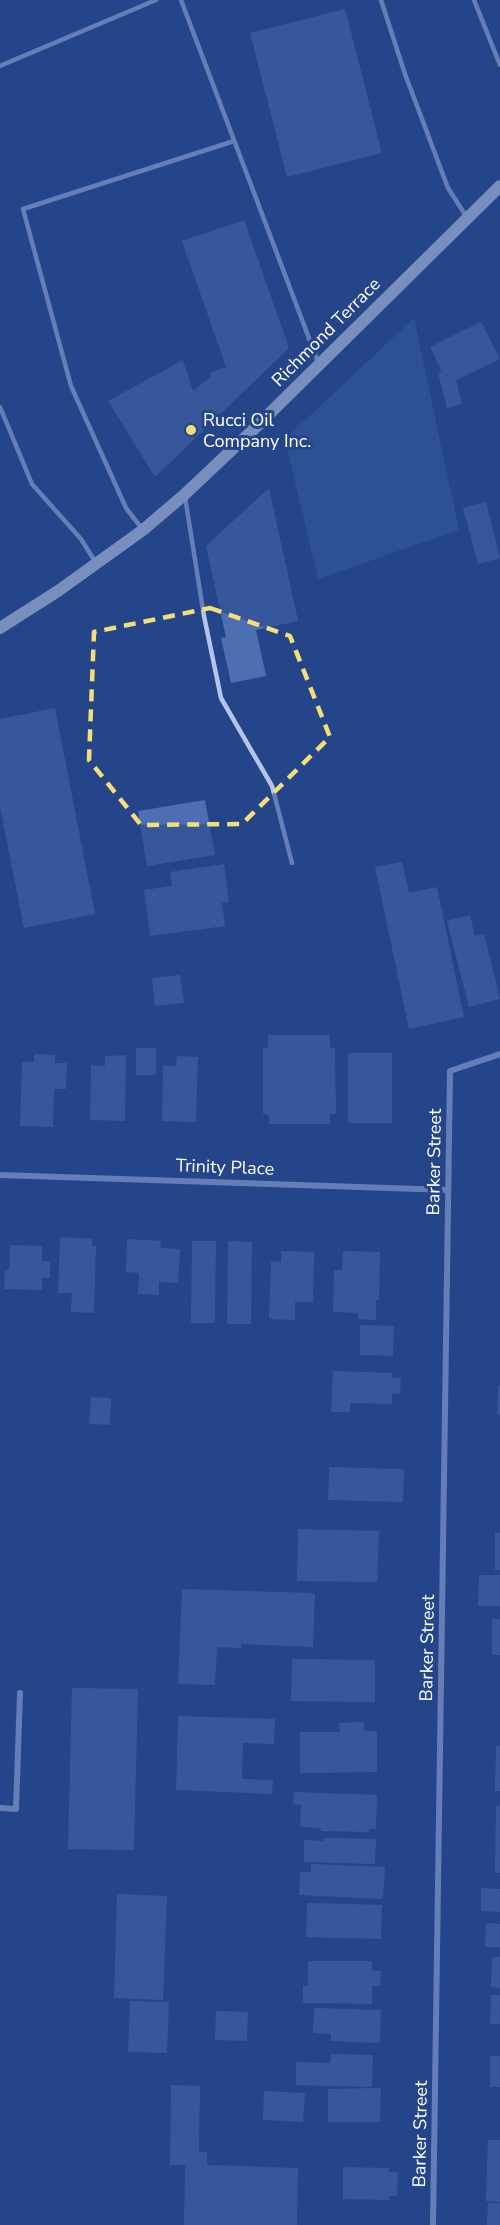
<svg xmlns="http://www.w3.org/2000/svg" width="500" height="2225" viewBox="0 0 500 2225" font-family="'Nunito Sans',sans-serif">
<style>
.green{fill:#3a5da7}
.building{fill:#4e6eb2}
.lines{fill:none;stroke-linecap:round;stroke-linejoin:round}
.service{stroke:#b3c5ea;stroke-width:4.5}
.minor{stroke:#b3c5ea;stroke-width:6}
.secondary{stroke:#dee6f8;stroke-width:12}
.marked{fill:none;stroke:#f4df77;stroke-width:4.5;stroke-dasharray:12 8;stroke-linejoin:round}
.poi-dot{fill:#f4df77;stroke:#25458a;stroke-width:2}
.labels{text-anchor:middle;stroke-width:6;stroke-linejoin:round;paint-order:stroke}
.street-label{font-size:18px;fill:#fff;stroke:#25458a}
.poi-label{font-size:18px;fill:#fff;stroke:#25458a;text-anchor:start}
</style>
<rect width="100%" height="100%" fill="#25458a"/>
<!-- green -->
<path class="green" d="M414,318L459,530L318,579L285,439Z"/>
<!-- building -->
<g class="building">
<path d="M345,9L382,153L287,177L250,33Z"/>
<path d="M244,220L289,348L155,477L108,401L183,360L193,391L211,377L210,373L226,367L182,241Z"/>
<path d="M481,322L500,359L456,380L462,404L447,408L438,373L442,372L430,347Z"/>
<path d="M269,488L298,621L256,630L266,676L231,683L221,638L226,637L206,546Z"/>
<path d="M486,502L500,558L478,564L463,508Z"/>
<path d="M55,708L95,914L24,928L0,807V719Z"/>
<path d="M205,800L215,855L147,866L138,811Z"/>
<path d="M402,862L409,893L437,887L464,1017L409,1029L375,867Z"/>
<path d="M224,864L229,902L222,903L225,926L150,936L144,890L172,886L170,872Z"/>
<path d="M470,915L475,936L484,934L500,999L469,1007L447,921Z"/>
<path d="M180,975L184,1003L155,1006L152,978Z"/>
<path d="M268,1035H330V1048H335L336,1114H330V1124H269V1115L263,1114V1048H268Z"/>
<rect x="136" y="1048" width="20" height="27"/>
<rect x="348" y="1053" width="44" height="70"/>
<path d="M34,1054L55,1055V1063H67L66,1089H54L53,1127L20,1126L22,1062H34Z"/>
<path d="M126,1055L125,1121L90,1120L91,1065L105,1066V1056Z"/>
<path d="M177,1056L198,1057L196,1122L162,1121L163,1066H176Z"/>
<path d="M60,1237L92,1239V1246H96L94,1313L71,1312L72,1293H58Z"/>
<path d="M127,1239L161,1241L160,1248L180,1249L178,1283L159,1282V1295L138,1294L139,1273L126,1272Z"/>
<path d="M192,1241H216L215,1323H191Z"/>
<path d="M228,1241L252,1242L251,1324H227Z"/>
<path d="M10,1245L42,1246V1261H50V1278H42V1290L4,1289L5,1270H9Z"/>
<path d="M281,1251L314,1252L313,1302H295V1320L269,1319L271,1261L281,1262Z"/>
<path d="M343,1251L380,1252L379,1300H376V1320L358,1319V1313L333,1312L334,1270H342Z"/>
<path d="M360,1325L394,1326L393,1356L360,1355Z"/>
<path d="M333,1371L392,1373V1377L401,1378L400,1394L392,1393V1404L350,1403V1412H331Z"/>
<path d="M498,1386H500V1414H497Z"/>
<path d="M91,1397L111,1398L110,1425L89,1424Z"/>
<path d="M329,1467L404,1469L403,1502L328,1500Z"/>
<path d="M298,1529L379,1531L377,1582L297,1581Z"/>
<path d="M495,1532L500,1533V1570H495Z"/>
<path d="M479,1575H500V1606H478Z"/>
<path d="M182,1589L315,1593L313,1647L241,1644V1648L217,1647L215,1685L178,1684Z"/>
<rect x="492" y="1619" width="8" height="36"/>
<path d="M292,1659L375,1660V1702L291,1701Z"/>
<path d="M72,1688L138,1689L134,1850L68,1849Z"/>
<path d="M178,1716L275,1719L274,1744L243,1743L242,1779L273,1780L272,1794L176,1790Z"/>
<path d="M364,1722V1731H377V1772L300,1773V1732H340L339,1723Z"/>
<path d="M496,1746H500V1791H495Z"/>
<path d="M294,1792L377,1795L376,1829H369V1832L321,1831V1828L300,1827L301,1805L293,1804Z"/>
<path d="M496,1806H500V1873H495Z"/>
<path d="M324,1838L376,1839L375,1864L304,1862V1840L324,1841Z"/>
<path d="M311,1864L385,1867L383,1899L299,1895L300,1872H311Z"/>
<path d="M481,1888L500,1889V1912L481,1911Z"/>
<path d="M117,1894L167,1896L163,2000L114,1998Z"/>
<path d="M307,1903L382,1905L381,1939L306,1937Z"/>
<path d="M486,1923L500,1924V1947H485Z"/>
<path d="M492,1957H500V1988L491,1987Z"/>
<path d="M308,1961H372V1971H381L380,1986H372V2004L303,2003V1986H308Z"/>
<path d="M491,1995H500V2024H490Z"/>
<path d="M130,2001L169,2002L167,2053L128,2052Z"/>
<path d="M314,2008L381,2010L380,2043L331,2041V2034L313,2033Z"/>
<path d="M216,2011L248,2012L247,2041L215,2040Z"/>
<path d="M331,2054L373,2055L372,2087L296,2085V2062L330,2063Z"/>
<rect x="490" y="2056" width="10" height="31"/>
<path d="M171,2085L200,2086L199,2152H207V2165L298,2168L297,2225H184L185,2165H170Z"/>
<path d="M381,2088L380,2122H328V2089Z"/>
<path d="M264,2091L305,2093L303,2122L263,2120Z"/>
<path d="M488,2140H500V2202L486,2201Z"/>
<path d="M343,2167L389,2168V2172H398L397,2196H389V2200L343,2199Z"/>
<path d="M488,2203H500V2225H487Z"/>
</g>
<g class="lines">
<!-- service -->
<g class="service">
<path d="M181,0L318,362"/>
<path d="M381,0L405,74L448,188L466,216"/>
<path d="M474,0L500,65"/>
<path d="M0,66L156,0"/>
<path d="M0,407L32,484L81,539L96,563"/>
<path d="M185,497L204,616L221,698L272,786L292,863"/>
<path d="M143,530L126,508L71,386L23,209L234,141"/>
</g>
<!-- minor -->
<g class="minor">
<path d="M0,1175L448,1190"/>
<path d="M0,1808L16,1809L20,1693"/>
<path d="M433,2225L450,1071L500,1054"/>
</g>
<!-- secondary -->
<path class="secondary" d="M0,628L58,591L143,530L184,495L256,427L500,186"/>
</g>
<!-- marked area -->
<path d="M0 0H500V2225H0ZM210,608L290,636L330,737L242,824L141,825L89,760L94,632Z" fill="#25458a" fill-opacity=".55" fill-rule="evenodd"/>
<path class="marked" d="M210,608L290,636L330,737L242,824L141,825L89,760L94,632Z"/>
<!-- markers -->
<circle class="poi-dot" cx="191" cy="430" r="6"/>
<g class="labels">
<!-- street labels -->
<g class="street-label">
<text transform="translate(326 332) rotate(-45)" y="6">Richmond Terrace</text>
<text transform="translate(434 1162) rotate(-89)" y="6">Barker Street</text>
<text transform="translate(225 1167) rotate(2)" y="6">Trinity Place</text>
<text transform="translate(427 1648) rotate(-89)" y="6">Barker Street</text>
<text transform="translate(420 2134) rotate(-89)" y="6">Barker Street</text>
</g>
<!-- poi labels -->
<g class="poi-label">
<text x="203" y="426">Rucci Oil<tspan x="203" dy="21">Company Inc.</tspan></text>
</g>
</g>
</svg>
